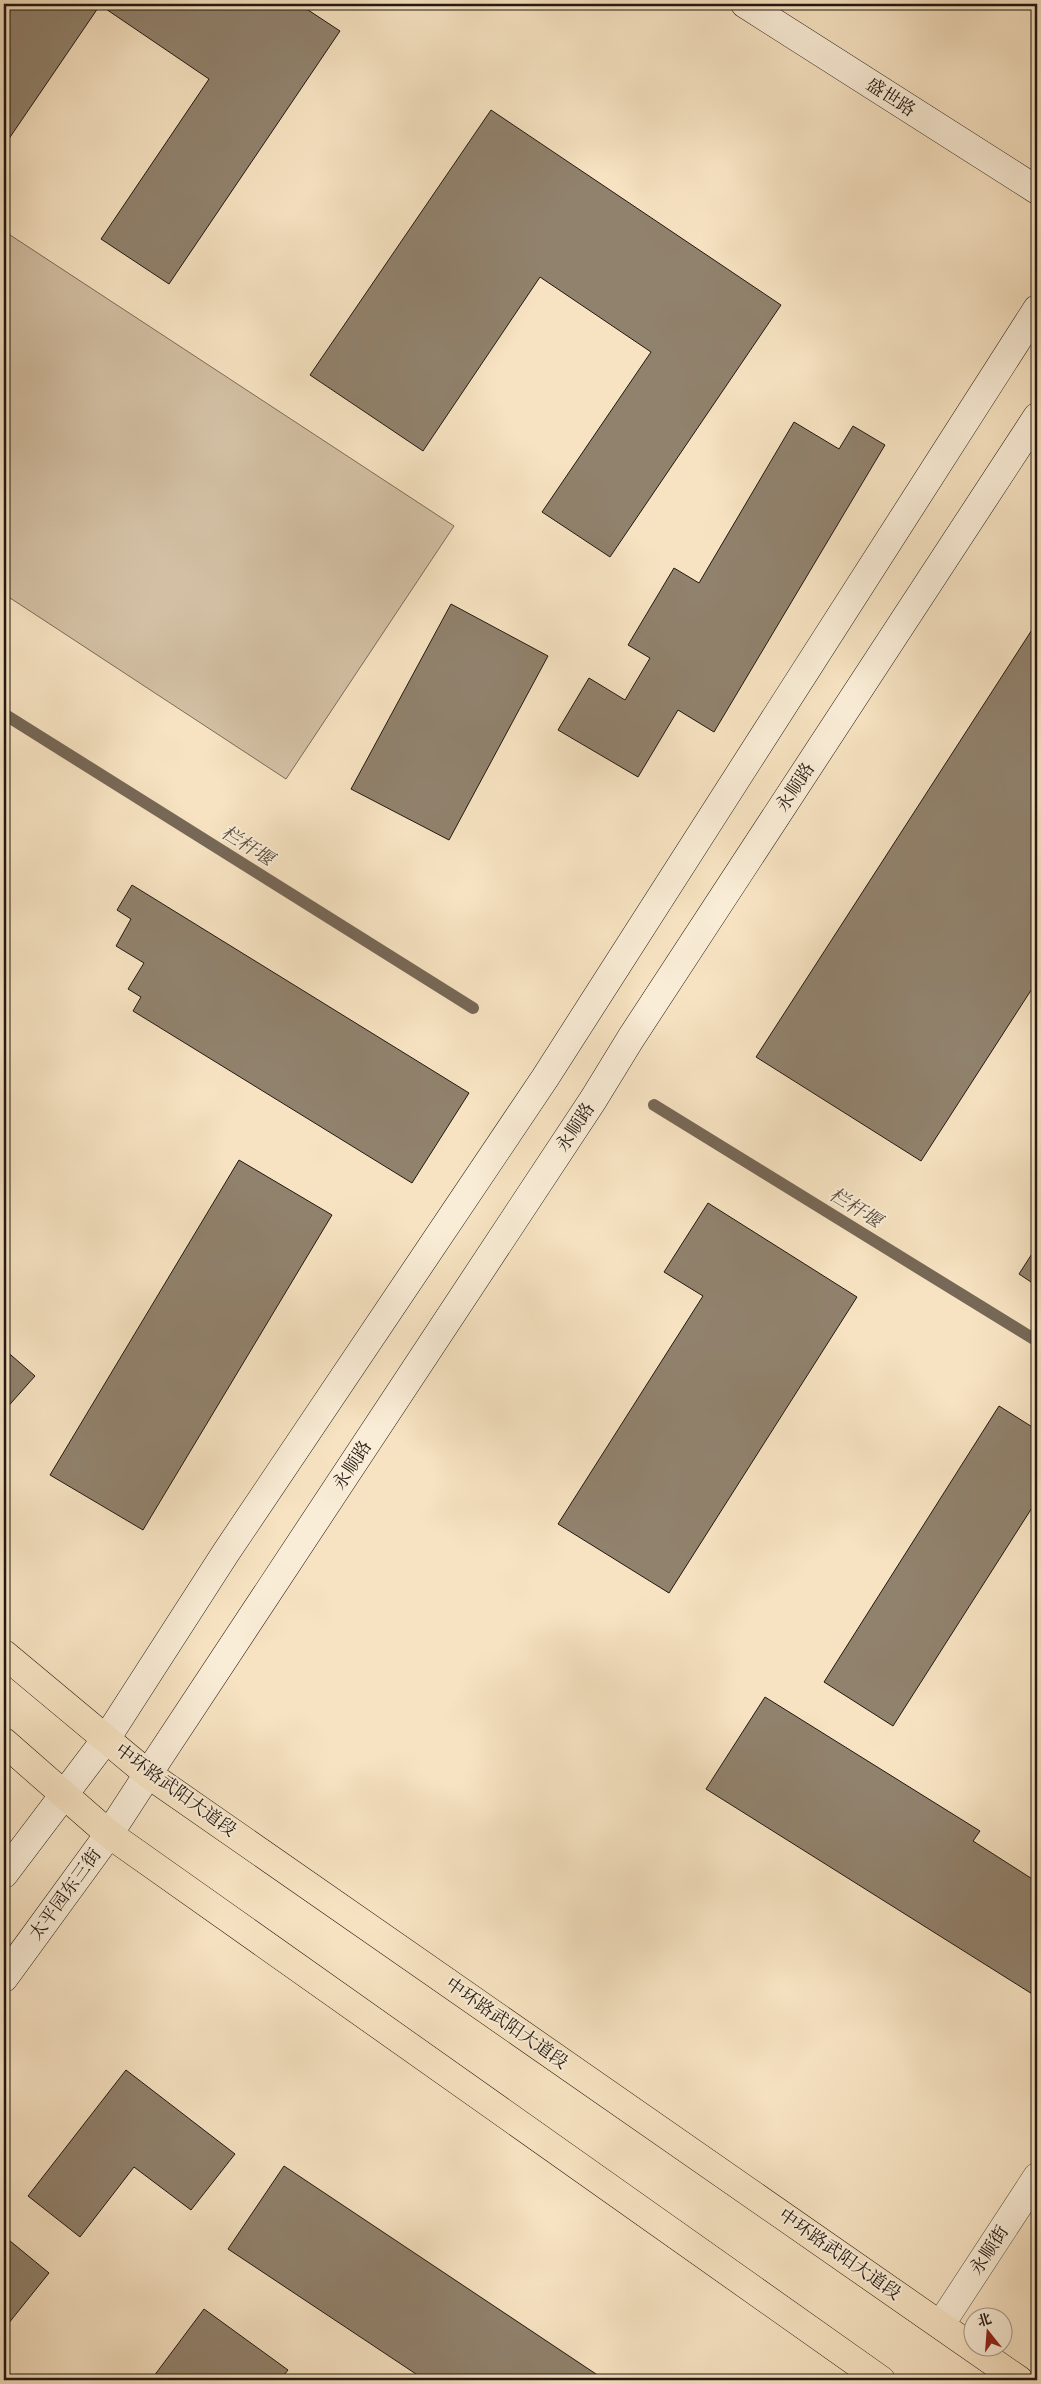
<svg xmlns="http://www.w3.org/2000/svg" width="1041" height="2384" viewBox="0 0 1041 2384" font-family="'Sorts Mill Goudy','Noto Serif SC',serif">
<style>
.green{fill:#d3c0a4;stroke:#7a6c5a}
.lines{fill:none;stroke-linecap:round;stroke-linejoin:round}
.stream{stroke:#776857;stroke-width:12}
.building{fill:#91826d;stroke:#221811}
.street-casing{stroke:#574b3d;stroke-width:29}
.secondary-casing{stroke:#221811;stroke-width:29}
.primary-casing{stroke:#221811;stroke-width:29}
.street{stroke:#faedd7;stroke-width:28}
.secondary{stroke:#faedd7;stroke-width:28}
.primary{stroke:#f7e3c2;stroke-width:28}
.labels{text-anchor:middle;stroke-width:4;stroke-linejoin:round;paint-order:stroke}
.street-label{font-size:18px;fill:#221811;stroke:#faedd7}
.water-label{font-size:19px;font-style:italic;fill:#5a4e40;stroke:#faedd7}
</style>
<rect width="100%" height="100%" fill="#f7e3c2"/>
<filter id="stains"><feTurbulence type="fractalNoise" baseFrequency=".004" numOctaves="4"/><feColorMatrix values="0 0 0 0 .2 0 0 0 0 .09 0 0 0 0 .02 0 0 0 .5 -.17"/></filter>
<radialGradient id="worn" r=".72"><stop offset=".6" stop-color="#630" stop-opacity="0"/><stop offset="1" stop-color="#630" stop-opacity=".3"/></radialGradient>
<!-- green -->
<path class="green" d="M4,231L454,526L286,779L4,594Z"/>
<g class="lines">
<!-- stream -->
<g class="stream">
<path d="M4,714L473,1008"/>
<path d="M654,1105L1037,1341"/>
</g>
</g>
<!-- building -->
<g class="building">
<path d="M4,4H299L340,31L169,284L101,239L209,79L100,5L4,146Z"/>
<path d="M491,110L781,305L610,557L542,512L651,352L540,277L423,451L310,375Z"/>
<path d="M794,422L839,449L853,426L885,445L714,732L678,710L638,777L558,730L589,678L625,700L650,658L628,645L674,568L699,583Z"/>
<path d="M451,604L548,656L449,840L351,789Z"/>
<path d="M1037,622V981L921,1161L756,1057Z"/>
<path d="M132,885L469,1093L412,1183L133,1011L141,997L128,989L144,963L116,946L131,919L117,910Z"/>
<path d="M239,1160L332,1215L143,1530L50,1475Z"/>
<path d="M708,1203L857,1297L669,1593L558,1524L703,1296L664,1272Z"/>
<path d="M1037,1246V1286L1019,1274Z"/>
<path d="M4,1349L35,1376L4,1411Z"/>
<path d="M999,1406L1037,1430V1500L893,1726L824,1682Z"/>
<path d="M765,1697L980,1831L973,1841L1037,1882V1997L706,1789Z"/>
<path d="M126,2070L235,2154L191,2210L134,2167L80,2237L28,2196Z"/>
<path d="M284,2166L605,2380H425L228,2249Z"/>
<path d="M4,2236L49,2273L4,2329Z"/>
<path d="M204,2309L288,2370L280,2380H151Z"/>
</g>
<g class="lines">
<!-- street casing -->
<g class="street-casing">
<path id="street" d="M941,2324L1037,2177"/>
</g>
<!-- secondary casing -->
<g class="secondary-casing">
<g id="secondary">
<path d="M745,4L1037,190"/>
<path d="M4,1874L106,1739L225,1554L545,1078L1037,309"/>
<path d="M4,1978L109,1834L148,1774L593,1100L631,1038L1037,417"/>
</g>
</g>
<!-- primary casing -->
<g class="primary-casing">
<g id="primary">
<path d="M4,1654L148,1774L1019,2380"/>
<path d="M4,1742L109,1834L881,2380"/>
</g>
</g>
<!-- street -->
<use href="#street" class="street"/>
<!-- secondary -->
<use href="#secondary" class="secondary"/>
<!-- primary -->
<use href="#primary" class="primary"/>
</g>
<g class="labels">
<!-- street labels -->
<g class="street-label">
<text transform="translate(891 97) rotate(33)" y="6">盛世路</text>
<text transform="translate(795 787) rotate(-57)" y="6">永顺路</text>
<text transform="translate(575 1127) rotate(-57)" y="6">永顺路</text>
<text transform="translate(352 1465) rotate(-57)" y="6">永顺路</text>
<text transform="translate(176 1790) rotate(36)" y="6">中环路武阳大道段</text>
<text transform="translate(65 1894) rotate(-54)" y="6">太平园东三街</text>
<text transform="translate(507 2023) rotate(35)" y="6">中环路武阳大道段</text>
<text transform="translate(989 2250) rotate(-57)" y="6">永顺街</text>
<text transform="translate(840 2254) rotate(35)" y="6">中环路武阳大道段</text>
</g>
<!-- water labels -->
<g class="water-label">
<text transform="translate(248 845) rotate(32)" y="7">栏杆堰</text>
<text transform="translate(856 1207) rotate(32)" y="7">栏杆堰</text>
</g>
</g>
<!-- margin -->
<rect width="1041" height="2384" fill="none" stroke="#f7e3c2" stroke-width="20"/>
<rect x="5" y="5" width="1031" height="2374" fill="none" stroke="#221811" stroke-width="2.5"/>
<rect x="10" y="10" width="1021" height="2364" fill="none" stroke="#221811"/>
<!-- north arrow -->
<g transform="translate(988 2332) rotate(343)"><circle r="24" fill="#faedd7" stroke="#a49888"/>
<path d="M0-4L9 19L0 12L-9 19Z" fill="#8f2418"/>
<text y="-8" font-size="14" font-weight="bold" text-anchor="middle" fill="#221811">北</text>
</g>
<rect width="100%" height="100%" filter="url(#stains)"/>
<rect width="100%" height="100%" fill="url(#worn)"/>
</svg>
